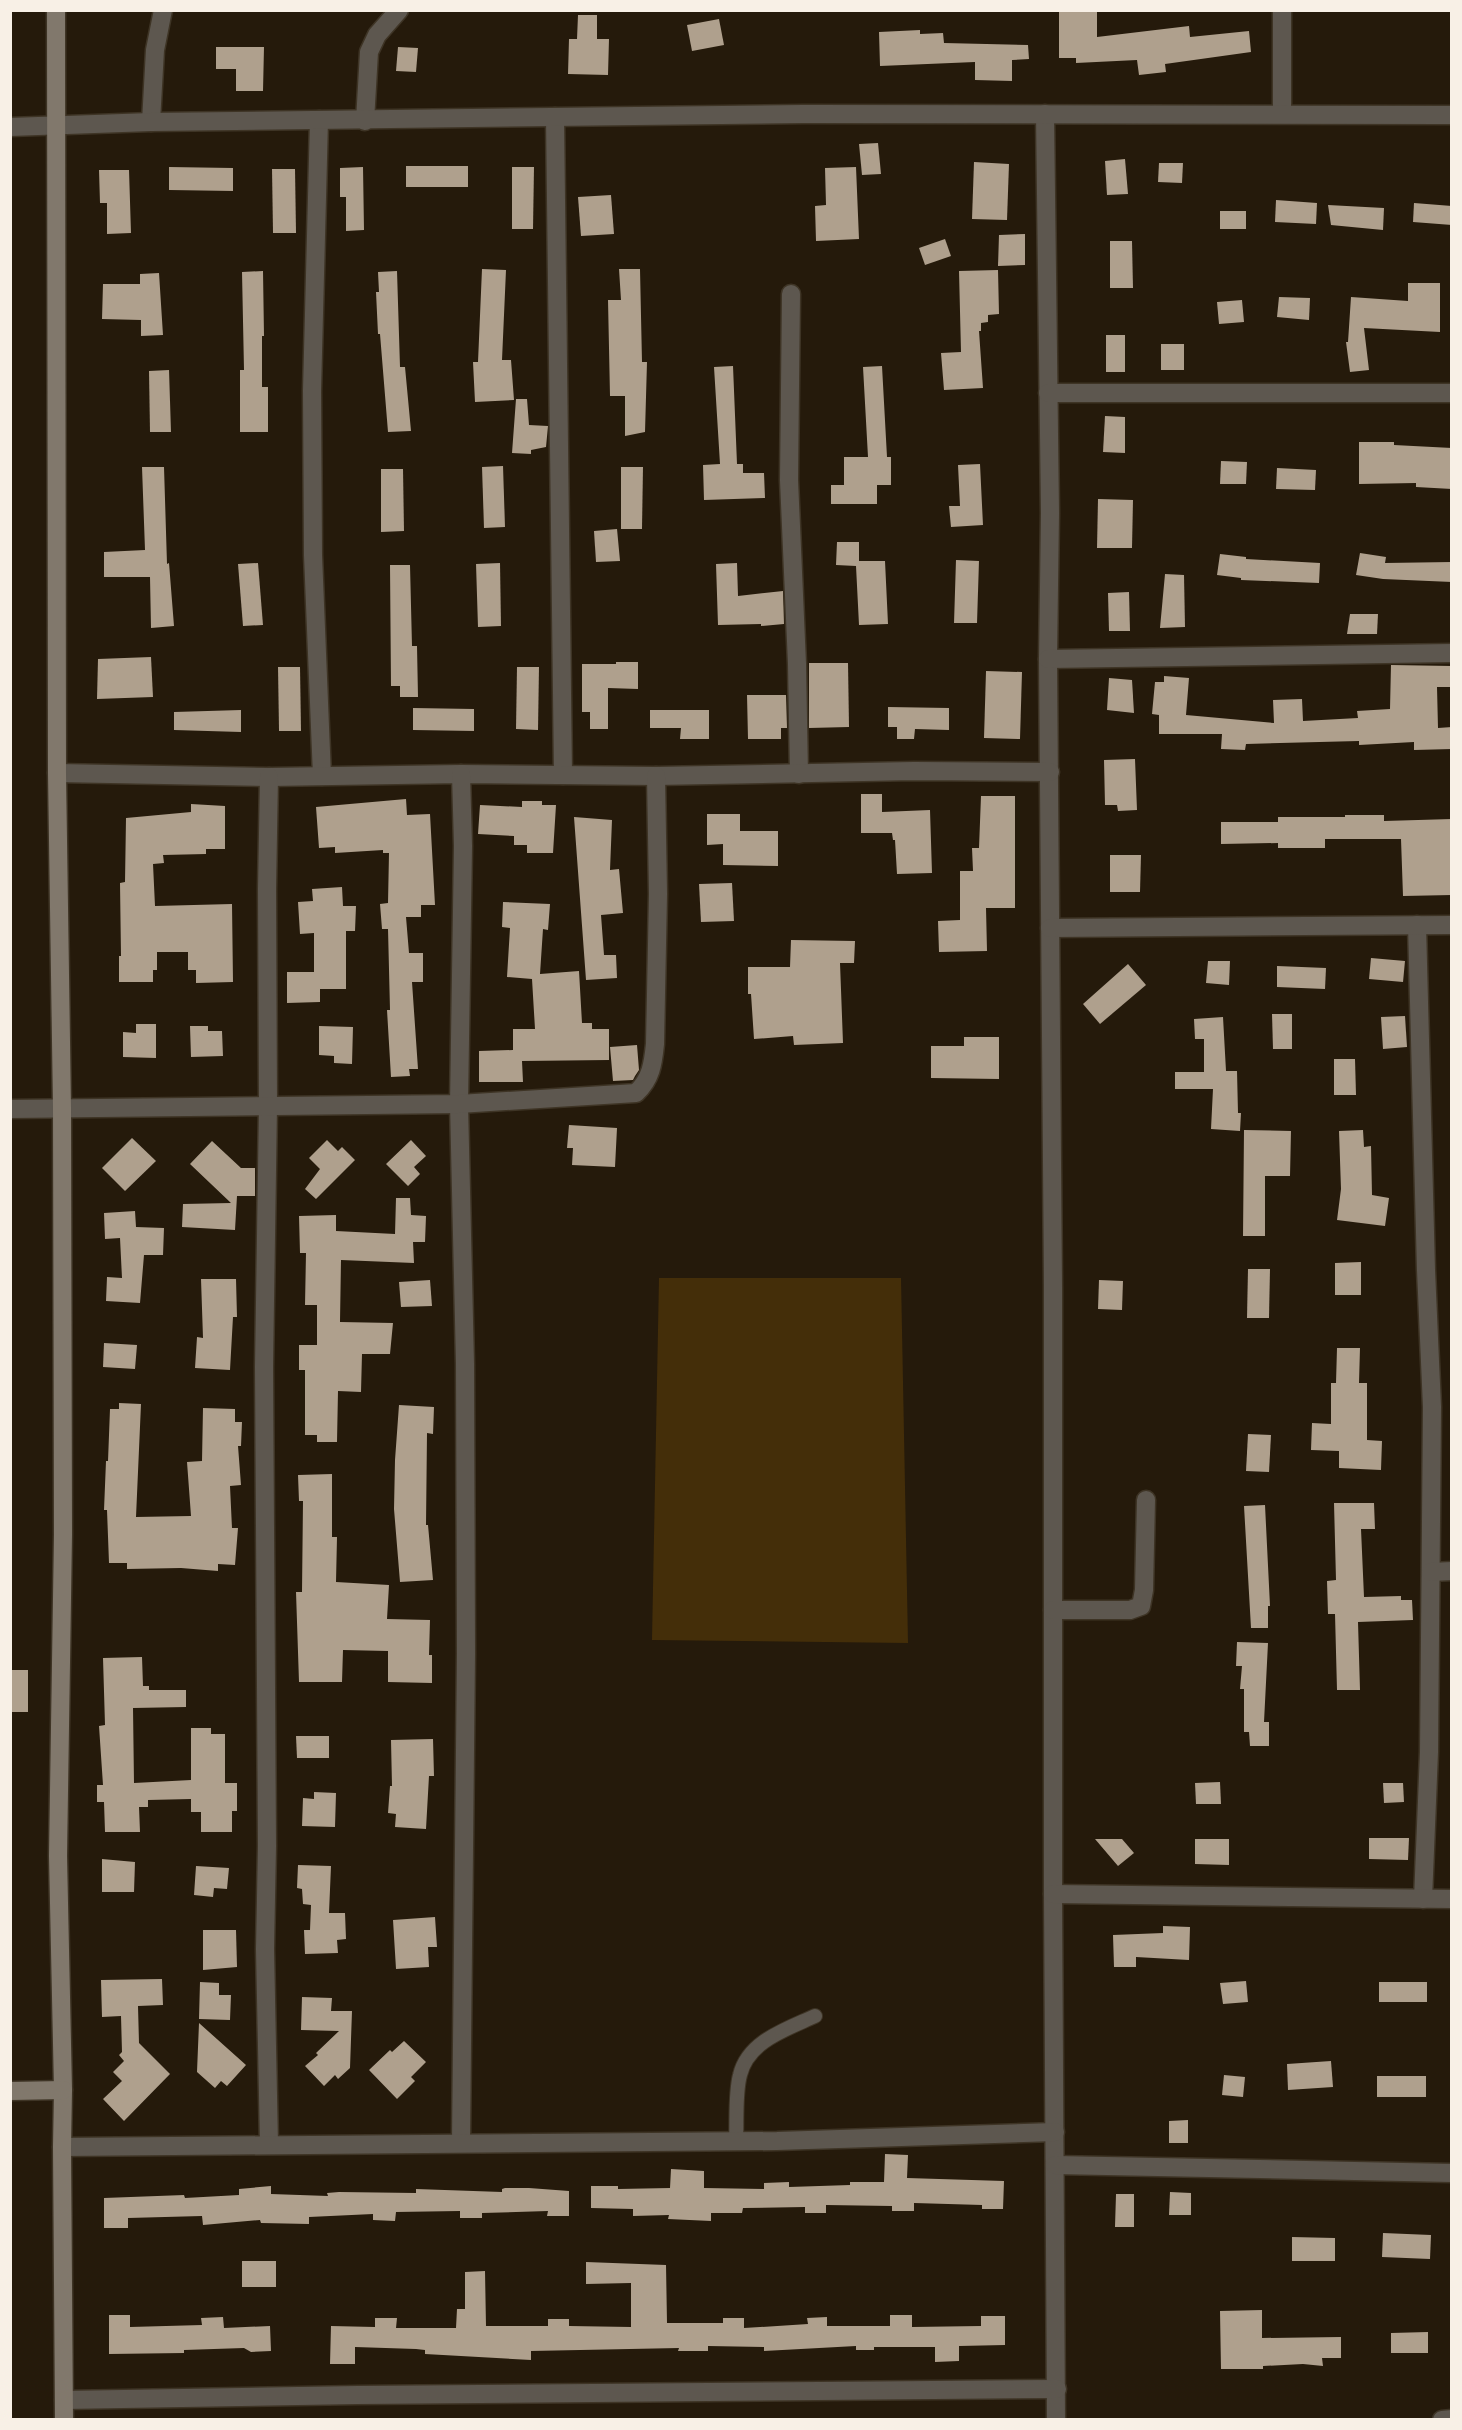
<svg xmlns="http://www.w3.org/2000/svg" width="1462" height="2430" viewBox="0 0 1462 2430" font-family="'Noto Serif',serif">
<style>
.pitch{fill:#442e09}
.building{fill:#afa08d}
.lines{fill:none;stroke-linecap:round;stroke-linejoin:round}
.lane-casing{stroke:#3e3425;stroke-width:16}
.street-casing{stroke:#3e3425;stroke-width:21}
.secondary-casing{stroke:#3e3425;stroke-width:21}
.lane{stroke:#5d574f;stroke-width:14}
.street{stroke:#5d574f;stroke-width:18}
.secondary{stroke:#81786c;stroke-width:18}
</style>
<rect width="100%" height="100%" fill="#251a0b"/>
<!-- pitch -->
<path class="pitch" d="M659,1278H901L908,1643L652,1640Z"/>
<!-- building -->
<g class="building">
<path d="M1059,10H1097V37L1189,26L1190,37L1249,31L1251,52L1165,64L1166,72L1139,75L1137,60L1076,63V58H1059Z"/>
<path d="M578,15H597V39H609L608,75L568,74L569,39H577Z"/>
<path d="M719,19L724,45L692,51L687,25Z"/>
<path d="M920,30V34L943,33L944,43L1028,45L1029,59L1012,60V81L975,80V62L880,66L879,32Z"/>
<path d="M216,47H264L263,91H236V69H216Z"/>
<path d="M398,47L418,48L416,72L396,71Z"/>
<path d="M878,143L881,174L862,175L859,144Z"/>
<path d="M1125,159L1128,194L1107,195L1105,161Z"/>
<path d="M974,162L1009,164L1007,220L972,219Z"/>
<path d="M1159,163H1183L1182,183L1158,182Z"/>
<rect x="406" y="166" width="62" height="21"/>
<path d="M169,167L233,168V191L169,190Z"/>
<path d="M363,167L364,230L346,231V197H340V168Z"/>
<path d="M512,167H534L533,229H512Z"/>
<path d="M856,167L859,239L816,241L815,206L826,205L825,168Z"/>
<path d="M272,169H295L296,233H273Z"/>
<path d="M99,170H129L131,233L107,234V203H100Z"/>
<path d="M611,195L614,234L581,236L578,197Z"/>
<path d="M1276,200L1317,203L1316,224L1275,222Z"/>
<path d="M1414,203L1452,206V225L1413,222Z"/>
<path d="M1328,205L1384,208L1383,230L1331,225Z"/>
<rect x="1220" y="211" width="26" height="18"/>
<path d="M1025,234V265L998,266L999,235Z"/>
<path d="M945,239L951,256L925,265L919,248Z"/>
<path d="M1110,241H1132L1133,288H1110Z"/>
<path d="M482,269L506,270L502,360H511L514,400L475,402L473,362H478Z"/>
<path d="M619,269H640L642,362H647L645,432L625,436V396H610L608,300H621Z"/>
<path d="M998,270L999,314L988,315V322L981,323V331H979L983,388L944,390L941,353L961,352L959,271Z"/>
<path d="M263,271L264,336H262V387H268V432H240V370H244L242,272Z"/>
<path d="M397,271L400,367H405L411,431L388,432L380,334H378L376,292H379L378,272Z"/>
<path d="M159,273L163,335L141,336V320L102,319L103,284H140V274Z"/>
<path d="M1408,283H1440V332L1364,328L1369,370L1350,372L1346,342H1348L1351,297L1408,301Z"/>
<path d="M1279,297L1310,298L1309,320L1277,317Z"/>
<path d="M1242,300L1244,322L1219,324L1217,302Z"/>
<rect x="1106" y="335" width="19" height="37"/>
<rect x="1161" y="344" width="23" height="26"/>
<path d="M733,366L737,464H743V473H764L765,498L704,500L703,465L720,464L714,367Z"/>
<path d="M882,366L887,457H891V485H877V504H831V485H844V457H868L863,367Z"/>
<path d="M169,370L171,432H150L149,371Z"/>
<path d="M516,399H527L529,425L548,426L546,447L531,450V454L512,453Z"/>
<path d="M1105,416L1125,417V453L1103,452Z"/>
<path d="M1359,442H1394V445L1452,448V489L1416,487V483L1359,484Z"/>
<path d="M1221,461L1247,462L1246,484H1220Z"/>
<path d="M980,464L983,525L951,527L949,506H960L958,465Z"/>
<path d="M503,466L505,527L484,528L482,467Z"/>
<path d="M142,467H164L167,564L169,563L174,626L151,628L150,577H104V552L145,550Z"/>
<path d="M621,467H643L642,529H621Z"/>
<path d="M1277,468L1316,470L1315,490L1276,489Z"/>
<path d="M381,469H403L404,531L381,532Z"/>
<path d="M1098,499L1133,500L1132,548H1097Z"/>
<path d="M617,529L620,561L596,562L594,531Z"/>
<path d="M837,542H859V561H885L888,624L859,625L856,566L836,565Z"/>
<path d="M1360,553L1386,557L1385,563L1452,562V582L1383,579L1356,575Z"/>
<path d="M1220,554L1246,557V559L1320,563L1319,583L1241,580V578L1217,575Z"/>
<path d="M956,560L979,561L977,623H954Z"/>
<path d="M258,563L263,625L243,626L238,564Z"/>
<path d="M500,563L501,626L478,627L476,564Z"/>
<path d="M737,563L738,596L783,591L784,624L761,626V624L718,625L716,564Z"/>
<path d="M390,565H410L412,646H417L418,697H400V686H391Z"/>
<path d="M1165,574L1184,575L1185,627L1160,628Z"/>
<path d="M1129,592L1130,631H1109L1108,593Z"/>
<path d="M1350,614H1378L1377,634H1347Z"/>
<path d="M151,657L153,697L97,699L98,659Z"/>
<path d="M616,662H638V689L608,688V729H590V712H582V664H616Z"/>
<path d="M809,663H848L849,727L809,728Z"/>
<path d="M1391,665L1452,666V687H1437L1438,728L1452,727V749L1414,750V742L1359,745V741L1246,744L1245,750L1221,749L1222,734H1159V715L1152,714L1155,682H1164V676L1189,678L1186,715L1274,723L1273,700L1302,699L1303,721L1358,718L1357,711L1390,709Z"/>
<path d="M278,667H300L301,731H279Z"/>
<path d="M517,667H539L538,730L516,729Z"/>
<path d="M986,671L1022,672L1020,739L984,738Z"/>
<path d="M1109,678L1132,680L1134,713L1107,710Z"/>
<path d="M747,695H786L787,728H781V739H748Z"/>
<path d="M888,707L949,708V730L915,729L914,739H897V727H888Z"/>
<path d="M413,708L474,709V731L413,730Z"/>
<path d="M241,710V732L174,730V712Z"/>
<path d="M650,710H709V739H680L681,728H650Z"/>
<path d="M1135,759L1137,810L1118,811L1117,805H1105L1104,760Z"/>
<path d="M861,794H882V812L930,810L932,873L897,874L895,840H893L892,833H861Z"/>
<path d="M981,796H1015V908H986L987,951L939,952L938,921L960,920V871H973L972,848H979Z"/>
<path d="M406,799L407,815L430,814L435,905H421V917H406L409,953H423V982H412L418,1069H409L410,1076L391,1077L387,1010H390L388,929H382L380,904L388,903L389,853H383V850L335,853V847L319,848L316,807Z"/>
<path d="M522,801H542V805H556L553,853H527V845H514V836L478,834L480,805L522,807Z"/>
<path d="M191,804L225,806V849H206V854L163,855L164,863L153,864L155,906L232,904L233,982L196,983V970H188V952H157V970H153V982H119V956H121L120,883L125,882L126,818L191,812Z"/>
<path d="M707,814H740V831H778V866L723,865V844L707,845Z"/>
<path d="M1345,815H1384V821L1452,819V895L1403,896L1401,839H1325V848H1278V843L1221,844V822H1278V817H1345Z"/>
<path d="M574,817L612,820L610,870L619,869L623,913L601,915L604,955H616L617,978L586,980Z"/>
<path d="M1110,855H1141L1140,892H1110Z"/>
<path d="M732,883L734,921L701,922L699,884Z"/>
<path d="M342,887L343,906H356L355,931H346V989H320V1002L287,1003V972H314V933L300,934L298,902L313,901L312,889Z"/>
<path d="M503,902L550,904L548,930L543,929L540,974L579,971L582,1023H592V1029H609V1060L522,1061L523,1082H479V1051L513,1050V1029H535L532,979L507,977L510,928L502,927Z"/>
<path d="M791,940L855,941L854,963H840L843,1043L794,1045L793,1036L754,1039L751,994H748V967H790Z"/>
<path d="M1371,958L1405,961L1403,982L1369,979Z"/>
<path d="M1208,961H1230L1229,985L1206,983Z"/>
<path d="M1128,964L1146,985L1100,1024L1083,1004Z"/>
<path d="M1277,966L1326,968L1325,989L1277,987Z"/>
<path d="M1272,1014H1292V1049H1273Z"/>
<path d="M1405,1016L1407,1047L1383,1049L1381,1017Z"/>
<path d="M1223,1017L1226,1071H1237L1238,1113H1241L1240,1131L1211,1129L1213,1089H1175V1072H1204V1039H1195L1194,1019Z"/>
<path d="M136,1024H156V1058L123,1057V1032L136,1033Z"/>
<path d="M190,1026H208V1031H222L223,1056L191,1057Z"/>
<path d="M319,1026L353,1027L352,1064L334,1063V1056L319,1055Z"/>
<path d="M964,1037H999V1079L931,1078V1046H964Z"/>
<path d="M637,1045L639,1070L635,1076L633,1080L613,1081L610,1047Z"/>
<path d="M1334,1059H1355L1356,1095H1334Z"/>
<path d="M569,1125L617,1128L615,1167L572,1165L573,1148H567Z"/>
<path d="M1244,1130L1291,1131L1290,1176H1265V1236H1243Z"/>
<path d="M1363,1130L1364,1147L1371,1146L1372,1195L1389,1198L1385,1226L1337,1220L1341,1189L1339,1131Z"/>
<path d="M132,1138L156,1161L125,1191L102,1168Z"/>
<path d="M327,1140L338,1151L342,1147L355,1160L316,1199L305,1189L320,1169L309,1158Z"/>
<path d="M411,1140L426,1156L414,1167L420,1174L408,1186L386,1164Z"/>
<path d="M212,1141L241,1168H255V1196H237L235,1230L182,1227L183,1204L231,1203L190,1164Z"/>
<path d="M396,1198H410L411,1215L426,1216L425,1242H413L414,1263L341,1260L340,1322L393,1323L390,1354H362L361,1392L338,1391L337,1442H317V1435H305V1370H299V1345H317V1305H305L306,1253H300L299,1216L336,1215V1231L395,1234Z"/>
<path d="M135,1211L136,1227L164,1228L163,1255H144L140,1303L106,1301L107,1277L122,1278L120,1238L105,1239L104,1213Z"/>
<path d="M1361,1262V1295H1335V1263Z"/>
<path d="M1248,1269H1270L1269,1318H1247Z"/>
<path d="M201,1279H236L237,1317H233L230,1370L195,1368L197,1337L203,1338Z"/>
<path d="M430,1280L432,1306L401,1307L399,1282Z"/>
<path d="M1099,1280L1123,1281L1122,1310L1098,1309Z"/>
<path d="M104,1343L137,1345L135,1369L103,1367Z"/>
<path d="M1337,1348H1360L1359,1383H1367V1440L1382,1441L1381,1470L1339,1468V1451L1311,1450L1312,1423L1331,1424V1383H1336Z"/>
<path d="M119,1403L141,1404L136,1517L191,1516L187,1462L202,1461L203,1408L235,1409V1422H242L241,1446H238L241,1485L230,1486L232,1528H238L235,1565L218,1564V1571L181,1568L127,1569V1563H109L107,1510H104L106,1461H108L110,1409H119Z"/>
<path d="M399,1405L434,1407L433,1434L427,1433L426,1525H428L433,1580L400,1582L394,1509L395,1460Z"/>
<path d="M1248,1434L1271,1435L1269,1472L1246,1471Z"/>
<path d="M332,1474V1537H337L336,1582L389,1585L387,1619L430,1620L429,1655H432V1683L388,1682V1651L343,1650L342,1682H299L296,1592H302L303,1501H299L298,1475Z"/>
<path d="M1334,1503H1374L1375,1529H1361L1364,1597L1401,1596V1600H1412L1413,1620L1358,1622L1360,1690H1337L1335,1614H1328L1327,1581L1336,1580Z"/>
<path d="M1265,1505L1270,1606H1268V1628H1251L1244,1506Z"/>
<path d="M1237,1642L1268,1643L1264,1722H1269V1746H1250L1249,1732H1244V1689H1240L1242,1666H1236Z"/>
<path d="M142,1657L143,1686H149V1690H186V1707L133,1708L134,1783L191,1780V1728H211V1734H225V1783H237V1811H232V1832H201V1812H191V1799L148,1800V1807H139L140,1832H105L104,1802H97V1785H103L99,1726L105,1725L103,1658Z"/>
<rect x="10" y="1670" width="18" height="42"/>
<path d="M296,1736H329V1758H297Z"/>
<path d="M433,1739L434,1776H429L426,1829L395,1827L396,1814L388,1813L390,1786H392L391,1740Z"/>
<path d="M1220,1782L1221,1804H1196L1195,1783Z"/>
<path d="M1383,1783H1403L1404,1802L1384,1803Z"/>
<path d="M314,1792L336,1793L335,1827L302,1826L303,1798L314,1799Z"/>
<path d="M1369,1838H1409L1408,1860L1369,1859Z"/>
<path d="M1095,1839H1122L1134,1853L1118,1866Z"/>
<path d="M1195,1839H1229V1865L1195,1864Z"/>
<path d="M102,1859L135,1862L134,1892H102Z"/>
<path d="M298,1865L331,1866L329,1913H345L346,1939L337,1940L338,1953L305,1954L304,1930H310L311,1905L303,1904L302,1889L297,1888Z"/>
<path d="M196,1866L229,1868L227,1889L214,1888L213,1897L194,1895Z"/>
<path d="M435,1917L437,1947H428L429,1967L396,1969L393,1920Z"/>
<path d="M1163,1926L1190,1927L1189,1960L1136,1957V1967H1114L1113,1935L1163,1933Z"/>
<path d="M203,1930H236L237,1967L203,1970Z"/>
<path d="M162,1979L163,2005L138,2006L139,2043L170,2074L124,2121L103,2099L122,2081L113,2072L124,2061L119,2055L122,2052L121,2016L102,2017L101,1980Z"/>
<path d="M1246,1981L1248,2002L1223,2004L1220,1983Z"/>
<path d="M200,1982L219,1983V1995H231L230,2020L199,2019Z"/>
<rect x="1379" y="1982" width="48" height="20"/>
<path d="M302,1997L332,1998L331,2011H352L350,2068L338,2079L335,2075L324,2086L305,2066L318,2055L316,2053L339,2031L301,2030Z"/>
<path d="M199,2023L246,2065L227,2086L221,2081L215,2088L197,2072Z"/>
<path d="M404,2041L426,2062L411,2077L415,2081L397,2099L369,2070L390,2050L392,2052Z"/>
<path d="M1331,2061L1333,2087L1288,2090L1287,2064Z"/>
<path d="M1224,2075L1245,2077L1243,2097L1222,2095Z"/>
<rect x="1377" y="2076" width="49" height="21"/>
<path d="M1188,2120V2143H1169V2121Z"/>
<path d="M885,2154L908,2155L907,2178L1004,2181L1003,2209H982V2205L914,2203V2211H892V2206L826,2205V2213H805V2207L743,2208L742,2213H711V2221L668,2219L669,2215L633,2216V2209L591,2208V2186H618V2189L670,2188L671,2169L704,2171V2188L764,2189V2183L789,2182V2187L850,2185V2182H884Z"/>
<path d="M271,2186V2194L328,2196L327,2193L339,2192L416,2193V2189L502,2192V2189L505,2188H529L569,2191V2216H547L548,2211L482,2213V2218H460V2211L396,2212L395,2221L373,2220V2214L309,2217V2224L261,2223L260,2220L203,2225L202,2216L128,2218V2228H104V2198L184,2195L185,2198L239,2195V2189Z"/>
<path d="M1170,2192L1191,2193V2215H1169Z"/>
<path d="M1116,2194H1134V2227H1115Z"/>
<path d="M1383,2233L1431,2235L1430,2259L1382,2257Z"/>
<path d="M1292,2237L1335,2238V2261H1292Z"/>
<rect x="242" y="2261" width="34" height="26"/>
<path d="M586,2262L666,2265L667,2323H723V2318H744V2328L808,2324L807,2318L827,2317V2326H890V2315H912V2327L981,2326V2316H1005V2345L959,2346V2361L935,2362V2347H874V2350H856V2346L764,2351V2347L708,2346V2351H678L679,2348L531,2351V2360L425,2354V2350L416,2349L355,2347V2364H330L331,2326L375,2327V2318H397L396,2328H456L457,2309H465V2272L485,2271L486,2326H548V2319H569V2326L631,2327V2283L586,2284Z"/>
<path d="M1262,2310V2338L1341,2337V2358H1322L1323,2366L1303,2364L1263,2366V2369H1221L1220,2311Z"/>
<path d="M109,2315H130V2327L202,2325L201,2318L223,2317L224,2328L270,2326L271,2351L251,2352L244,2348L184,2350V2353L109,2354Z"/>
<path d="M1428,2332V2353H1391V2333Z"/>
</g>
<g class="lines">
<!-- lane casing -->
<g class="lane-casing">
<path id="lane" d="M736,2141C737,2121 735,2093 740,2075C748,2041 787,2029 815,2016"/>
</g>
<!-- street casing -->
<g class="street-casing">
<g id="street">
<path d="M1282,10V114"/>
<path d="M1045,114L1050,513L1048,659L1053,1287V1894L1056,2420"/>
<path d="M555,117L563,775"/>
<path d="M319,120L312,391L313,555L322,776"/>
<path d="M365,121L369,52L377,35L399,10"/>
<path d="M151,122L155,50L163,10"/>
<path d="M10,127L151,122L803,114L1452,115"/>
<path d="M791,294L789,480L797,664L799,774"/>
<path d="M1048,393H1452"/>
<path d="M1048,659L1452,653"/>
<path d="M57,773L269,777L461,774L656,776L914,771L1050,772"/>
<path d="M461,774L463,846L459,1104L465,1364L466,1653L461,2142"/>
<path d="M269,777L267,889L268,1105L264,1367L267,1846L265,1949L269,2144"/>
<path d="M1417,925L1426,1270L1432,1407L1429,1752L1423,1899"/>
<path d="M1050,928L1452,925"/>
<path d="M10,1109L459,1104L636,1093C651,1079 653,1064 655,1044L658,894L656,776"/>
<path d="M1431,1572L1452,1571"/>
<path d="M1053,1610H1130L1141,1606L1144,1590L1146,1500"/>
<path d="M1053,1894L1452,1899"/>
<path d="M62,2147L777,2141L1055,2132"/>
<path d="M1055,2165L1452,2173"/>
<path d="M64,2400L358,2395L1057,2389"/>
<path d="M1442,2420L1452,2419"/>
</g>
</g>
<!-- secondary casing -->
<g class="secondary-casing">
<g id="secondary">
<path d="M56,10L57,773L62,1108L63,1534L58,1856L63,2090L62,2147L64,2420"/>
<path d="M10,2091L63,2090"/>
</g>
</g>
<!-- lane -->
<use href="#lane" class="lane"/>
<!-- street -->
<use href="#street" class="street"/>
<!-- secondary -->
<use href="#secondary" class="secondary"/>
</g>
<!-- border -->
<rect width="1462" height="2430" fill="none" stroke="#f8f0e6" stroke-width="24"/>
</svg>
